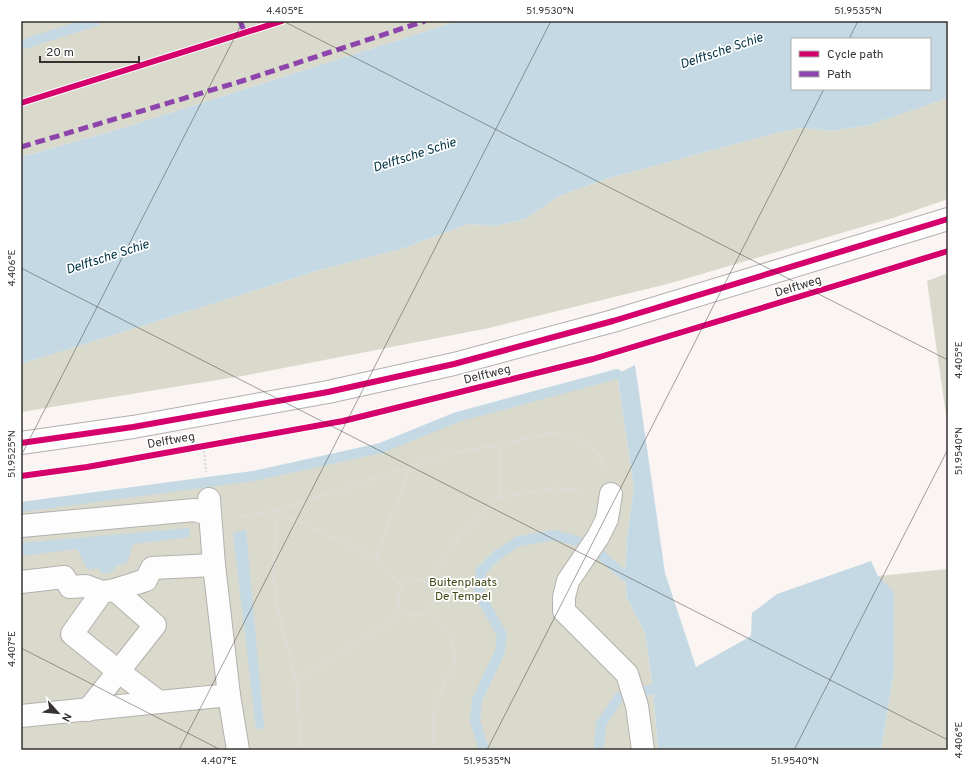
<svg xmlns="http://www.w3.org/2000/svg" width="969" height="771" viewBox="0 0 969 771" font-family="Overpass,sans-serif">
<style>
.green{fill:#dadacc}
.water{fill:#c4d9e4;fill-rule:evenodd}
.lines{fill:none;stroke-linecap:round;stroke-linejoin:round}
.stream{stroke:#c4d9e4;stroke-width:10}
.minor-casing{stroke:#b4b0ae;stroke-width:24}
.path{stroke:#dedcdc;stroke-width:2.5;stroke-dasharray:2 2;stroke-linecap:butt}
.minor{stroke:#fefdfd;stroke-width:22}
.quiet{stroke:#8e44ad;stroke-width:5;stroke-dasharray:10 5;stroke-linecap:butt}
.cycleway-casing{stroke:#fff;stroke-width:8}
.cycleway{stroke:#d6006c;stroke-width:6}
.ticks{fill:none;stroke:#363231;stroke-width:1;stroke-opacity:0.45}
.labels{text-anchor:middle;stroke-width:3.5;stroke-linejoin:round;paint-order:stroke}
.street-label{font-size:12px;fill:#363231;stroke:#fff}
.park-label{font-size:12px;fill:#434917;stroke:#fff}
.water-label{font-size:13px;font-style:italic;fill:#013244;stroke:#fff}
.neatline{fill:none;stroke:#363231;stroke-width:1.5}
.ticks-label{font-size:10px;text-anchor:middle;fill:#363231}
</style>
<rect width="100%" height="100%" fill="#faf4f2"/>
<!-- green -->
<g class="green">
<path d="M21,21H458L123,128L21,157Z"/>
<path d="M948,98V199L896,217L671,283L489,328L248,375L21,412V364L323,269L404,248L468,224L496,226L525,219L559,196L609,178L776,133L801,128L832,131L869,125Z"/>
<path d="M948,273V429L927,281Z"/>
<path d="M617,374L634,488L627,537L625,576L627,598L645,633L653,689L658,750H21V507L253,476L381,448L457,417Z"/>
<path d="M948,569V750H881L894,671L878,576Z"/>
</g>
<!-- water -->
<g class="water">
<path d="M458,21H948V98L869,125L832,131L801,128L776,133L609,178L559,196L525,219L496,226L468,224L404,248L323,269L21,364V157L123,128ZM792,39H930V89H792Z"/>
<path d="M635,365L665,573L696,667L751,636L752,613L777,594L871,561L878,576L894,592V671L881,750H658L653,689L645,633L627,598L625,576L627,537L634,488L617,374Z"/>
<path d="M189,528L190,537L133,544L127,563L117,565L112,572L103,574L98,568L88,570L77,549L21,556V543Z"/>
<path d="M246,529L264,728L256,729L233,533Z"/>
</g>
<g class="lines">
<!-- stream -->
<g class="stream">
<path d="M21,45L96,21"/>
<path d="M21,507L253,476L381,448L457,417L617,374"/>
<path d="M484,750L475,721L477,700L500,652L502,635L479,593L481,571L497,555L519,541L554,535L588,544L625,576"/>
<path d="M599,750L601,724L619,697L653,689"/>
</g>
<!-- minor casing -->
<g class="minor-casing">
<g id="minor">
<path d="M21,443L133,427L328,392L454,364L613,321L948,219"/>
<path d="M611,494L607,519L598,537L568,581L564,597V611L627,674L637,706L643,750"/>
<path d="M209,499L214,565L229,695L238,750"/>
<path d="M21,526L194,510L209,514"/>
<path d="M21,582L64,577L70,587L86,586L102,592L115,590L146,580L152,568L214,565"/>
<path d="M102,592L72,634L118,671L159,702"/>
<path d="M88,710L155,625L115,590"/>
<path d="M21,716L229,695"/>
</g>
</g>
<!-- path -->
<g class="path">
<path d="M203,443L206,472"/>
<path d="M499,445V497"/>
<path d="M240,516L277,511L452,453L499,445L549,433L574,437L595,451L605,467"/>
<circle cx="416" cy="598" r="18"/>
<path d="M427,584L460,535L499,497L556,488L583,491"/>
<path d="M403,586L375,557L411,467"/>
<path d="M429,610L451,636L455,658L434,709V750"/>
<path d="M296,680L364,639L404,611"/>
<path d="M301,750L296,680L278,612L273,572L277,511L375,557"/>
</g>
<!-- minor -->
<use href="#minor" class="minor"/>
<!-- quiet -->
<g class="quiet">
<path d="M240,21L245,33"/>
<path d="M21,147L242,81L425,21"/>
</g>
<!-- cycleway casing -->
<g class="cycleway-casing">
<g id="cycleway">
<path d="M21,103L282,21"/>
<path d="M21,443L133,427L328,392L454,364L613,321L948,219"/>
<path d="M21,476L87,467L343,421L593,359L841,284L948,251"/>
</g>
</g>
<!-- cycleway -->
<use href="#cycleway" class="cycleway"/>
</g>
<!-- ticks -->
<path class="ticks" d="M283,21L948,360M849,39L858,21M21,268L948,740M21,456L243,21M21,648L221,750M179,750L551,21M487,750L824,89M794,750L948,449"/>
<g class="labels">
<!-- street labels -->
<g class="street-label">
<text transform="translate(798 286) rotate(-17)" y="4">Delftweg</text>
<text transform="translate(487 374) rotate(-14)" y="4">Delftweg</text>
<text transform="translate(171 440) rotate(-10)" y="4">Delftweg</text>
</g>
<!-- park labels -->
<g class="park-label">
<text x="463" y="586">Buitenplaats<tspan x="463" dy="14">De Tempel</tspan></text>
</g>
<!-- water labels -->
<g class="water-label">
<text transform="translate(721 50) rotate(-19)" y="5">Delftsche Schie</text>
<text transform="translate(414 154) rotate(-18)" y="5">Delftsche Schie</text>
<text transform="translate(107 256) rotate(-18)" y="5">Delftsche Schie</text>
</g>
</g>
<!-- border -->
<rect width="969" height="771" fill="none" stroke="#ffffff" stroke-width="44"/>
<!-- legend -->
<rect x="791" y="38" width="140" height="52" fill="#ffffff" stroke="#afadad"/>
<rect x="799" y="51" width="20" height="6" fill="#d6006c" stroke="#afadad"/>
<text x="827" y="58" font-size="12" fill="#363231">Cycle path</text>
<rect x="799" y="71" width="20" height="6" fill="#8e44ad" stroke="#afadad"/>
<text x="827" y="78" font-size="12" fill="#363231">Path</text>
<!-- north arrow -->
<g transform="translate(58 713) rotate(117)" stroke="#ffffff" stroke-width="3" paint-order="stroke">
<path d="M0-3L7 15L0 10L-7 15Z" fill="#363231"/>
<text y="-6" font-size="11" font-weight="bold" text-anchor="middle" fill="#363231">N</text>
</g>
<!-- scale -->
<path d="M40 56v6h99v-6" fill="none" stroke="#363231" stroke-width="2"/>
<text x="46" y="56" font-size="12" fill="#363231" stroke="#ffffff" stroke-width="3" paint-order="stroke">20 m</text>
<rect x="22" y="22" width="925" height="727" class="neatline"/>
<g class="ticks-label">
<text x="285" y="14">4.405°E</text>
<text x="550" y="14">51.9530°N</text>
<text x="858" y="14">51.9535°N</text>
<text transform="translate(11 268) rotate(-90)" y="4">4.406°E</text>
<text transform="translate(958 360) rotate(-90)" y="4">4.405°E</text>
<text transform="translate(958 451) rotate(-90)" y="4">51.9540°N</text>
<text transform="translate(11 454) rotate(-90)" y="4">51.9525°N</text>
<text transform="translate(11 649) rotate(-90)" y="4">4.407°E</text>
<text transform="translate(958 740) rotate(-90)" y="4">4.406°E</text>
<text x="219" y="764">4.407°E</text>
<text x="487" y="764">51.9535°N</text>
<text x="795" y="764">51.9540°N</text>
</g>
</svg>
